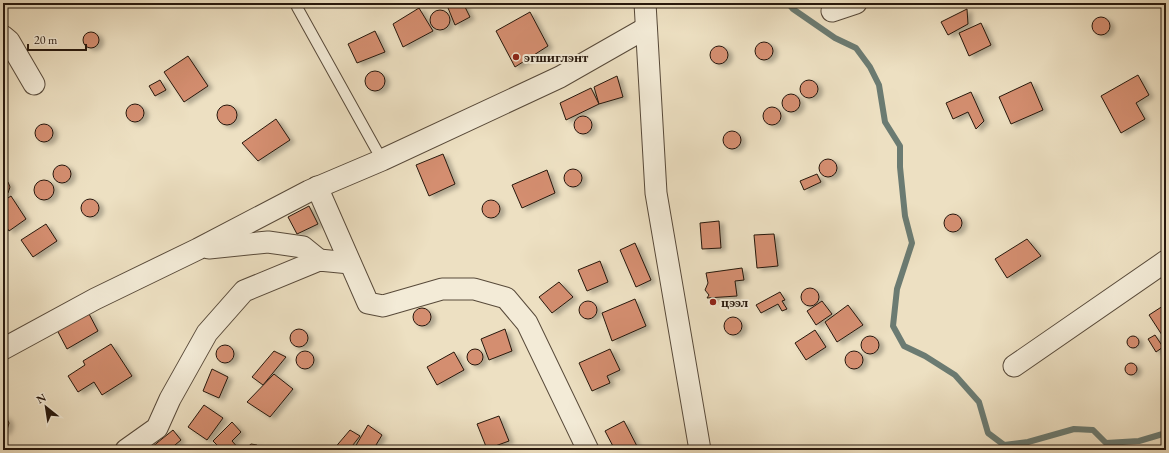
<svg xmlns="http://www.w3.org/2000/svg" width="1169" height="453" viewBox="0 0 1169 453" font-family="'EB Garamond',serif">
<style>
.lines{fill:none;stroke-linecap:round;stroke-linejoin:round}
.stream{stroke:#6b7b72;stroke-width:6}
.building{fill:#d48e70;stroke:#27180d;filter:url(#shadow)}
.lane-casing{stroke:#584a3a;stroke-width:12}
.street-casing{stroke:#584a3a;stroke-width:23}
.lane{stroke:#f3ebd7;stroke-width:10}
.street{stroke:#f3ebd7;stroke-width:21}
.poi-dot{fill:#8f2418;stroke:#f3ebd7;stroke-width:1.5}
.labels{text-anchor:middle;stroke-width:4;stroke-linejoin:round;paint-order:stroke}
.poi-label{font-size:14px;font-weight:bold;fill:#27180d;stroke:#f3ebd7;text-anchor:start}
</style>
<defs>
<filter id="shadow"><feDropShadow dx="4.5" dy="2.5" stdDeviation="2" flood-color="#0004"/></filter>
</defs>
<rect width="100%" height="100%" fill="#ede0c2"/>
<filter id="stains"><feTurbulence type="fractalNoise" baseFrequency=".005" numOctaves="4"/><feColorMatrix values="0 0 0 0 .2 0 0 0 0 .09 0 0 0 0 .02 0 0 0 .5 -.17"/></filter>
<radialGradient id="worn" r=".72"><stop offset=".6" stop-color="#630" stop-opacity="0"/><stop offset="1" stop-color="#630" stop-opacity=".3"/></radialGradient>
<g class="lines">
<!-- stream -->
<path class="stream" d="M788,3L793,9L835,38L856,48L870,67L879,85L885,122L900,146V167L905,216L912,243L897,289L893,326L904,346L925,356L955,375L979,402L988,433L1004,445L1028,442L1074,429L1093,430L1106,443L1139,441L1166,433"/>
</g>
<!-- building -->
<g class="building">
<path d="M446,3H463L470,17L455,25Z"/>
<path d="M419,8L433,31L403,47L393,24Z"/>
<path d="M967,9L968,24L948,35L941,22Z"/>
<circle cx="440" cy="20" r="10"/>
<path d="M530,12L548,46L515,67L496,31Z"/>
<circle cx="1101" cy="26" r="9"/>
<path d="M981,23L991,45L969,56L959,33Z"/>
<path d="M375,31L385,52L357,63L348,44Z"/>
<circle cx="91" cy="40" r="8"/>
<circle cx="764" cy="51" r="9"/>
<circle cx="719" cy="55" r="9"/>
<path d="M188,56L208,86L184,102L164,72Z"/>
<circle cx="375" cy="81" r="10"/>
<path d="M1138,75L1149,95L1136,103L1145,119L1121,133L1101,96Z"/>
<path d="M617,76L623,97L599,104L594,87Z"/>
<path d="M160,80L166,90L155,96L149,86Z"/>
<circle cx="809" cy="89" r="9"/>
<path d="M1031,82L1043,110L1011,124L999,97Z"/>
<path d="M591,88L599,104L566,120L560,103Z"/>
<path d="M971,92L984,121L976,129L968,112L953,119L946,103Z"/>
<circle cx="791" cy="103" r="9"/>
<circle cx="135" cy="113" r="9"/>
<circle cx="227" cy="115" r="10"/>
<circle cx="772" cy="116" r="9"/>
<circle cx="583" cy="125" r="9"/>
<path d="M276,119L290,140L258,161L242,143Z"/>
<circle cx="44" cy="133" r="9"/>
<circle cx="732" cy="140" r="9"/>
<path d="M443,154L455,184L429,196L416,165Z"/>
<circle cx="828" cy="168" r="9"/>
<circle cx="62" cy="174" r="9"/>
<circle cx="573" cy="178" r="9"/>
<path d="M547,170L555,193L522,208L512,185Z"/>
<path d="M817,174L821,182L804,190L800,181Z"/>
<path d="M3,179L8,182L10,187L8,193L3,196Z"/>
<circle cx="44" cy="190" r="10"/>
<path d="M11,196L26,219L9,231L3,221V201Z"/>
<circle cx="90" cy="208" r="9"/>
<circle cx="491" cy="209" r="9"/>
<path d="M309,206L318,224L297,234L288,217Z"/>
<circle cx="953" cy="223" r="9"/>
<path d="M719,221L721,248L702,249L700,223Z"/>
<path d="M46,224L57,241L33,257L21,240Z"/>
<path d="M774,234L778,266L757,268L754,235Z"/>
<path d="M1027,239L1041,256L1007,278L995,259Z"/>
<path d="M635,243L651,280L636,287L620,250Z"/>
<path d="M600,261L608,282L587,291L578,270Z"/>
<path d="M742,268L744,280L735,281L737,296L707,298L709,295L705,290L708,283L706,273Z"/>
<path d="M559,282L573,297L552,313L539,297Z"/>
<circle cx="810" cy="297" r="9"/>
<path d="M780,292L785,300L782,301L787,309L782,311L778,304L761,313L756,305Z"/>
<path d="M635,299L646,326L612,341L602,313Z"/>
<path d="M822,301L832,314L816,325L807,311Z"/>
<circle cx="588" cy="310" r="9"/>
<path d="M1166,304V332L1162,335L1149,315Z"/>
<path d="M848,305L863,325L837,342L825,322Z"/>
<circle cx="422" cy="317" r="9"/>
<path d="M88,312L98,331L67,349L57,330Z"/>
<circle cx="733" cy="326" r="9"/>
<path d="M505,329L512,351L489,360L481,339Z"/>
<circle cx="299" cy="338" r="9"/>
<path d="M815,330L826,347L806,360L795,343Z"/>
<path d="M1155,335L1163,347L1156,352L1148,339Z"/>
<circle cx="1133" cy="342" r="6"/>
<circle cx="870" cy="345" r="9"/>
<path d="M111,344L132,376L102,395L94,382L78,392L68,376L85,365L83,361Z"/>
<circle cx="225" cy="354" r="9"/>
<path d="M610,349L620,370L607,376L610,383L592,391L579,363Z"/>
<circle cx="475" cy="357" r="8"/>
<path d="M274,351L286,357L263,385L252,377Z"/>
<circle cx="854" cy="360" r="9"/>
<circle cx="305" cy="360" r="9"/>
<path d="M454,352L464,370L437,385L427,367Z"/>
<circle cx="1131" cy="369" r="6"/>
<path d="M212,369L228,377L219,398L203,391Z"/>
<path d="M274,374L293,389L270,417L247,402Z"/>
<path d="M204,405L223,418L207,440L188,427Z"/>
<path d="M3,415L6,417L9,423L7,430L3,433Z"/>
<path d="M499,416L509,441L487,449L477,424Z"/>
<path d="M624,421L639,450H615L605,431Z"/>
<path d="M232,422L241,432L232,441L240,450H222L213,441Z"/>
<path d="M368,425L382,435L373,450H359L355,447Z"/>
<path d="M173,430L181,440L169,450H155L152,447Z"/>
<path d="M350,430L360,436L349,450H333Z"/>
<path d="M251,444L257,445L261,450H244Z"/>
</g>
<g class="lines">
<!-- lane casing -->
<g class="lane-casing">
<path id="lane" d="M297,7L382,160"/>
</g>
<!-- street casing -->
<g class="street-casing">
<g id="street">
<path d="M645,3L656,193L700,450"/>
<path d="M832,11L856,3"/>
<path d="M3,36L9,41L34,84"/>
<path d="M317,187L368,303L383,306L442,289H474L506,298L527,323L588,450"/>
<path d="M209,248L268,242L303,247L319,260"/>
<path d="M3,349L95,299L198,249L309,191L382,160L560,77L646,28"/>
<path d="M1014,366L1166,261"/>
<path d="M126,450L157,428L170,399L207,333L244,291L319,260L350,263"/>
</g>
</g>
<!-- lane -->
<use href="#lane" class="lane"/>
<!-- street -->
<use href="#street" class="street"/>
</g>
<!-- markers -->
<g class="poi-dot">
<circle cx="516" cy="57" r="4"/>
<circle cx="713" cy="302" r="4"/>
</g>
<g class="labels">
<!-- poi labels -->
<g class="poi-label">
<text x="524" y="62">эгшиглэнт</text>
<text x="721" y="307">цээл</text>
</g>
</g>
<!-- margin -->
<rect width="1169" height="453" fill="none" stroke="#ede0c2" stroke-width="16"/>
<rect x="4" y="4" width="1161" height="445" fill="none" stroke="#27180d" stroke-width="2"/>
<rect x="8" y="8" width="1153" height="437" fill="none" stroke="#27180d"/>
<!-- north arrow -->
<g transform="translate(46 407) rotate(330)" stroke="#f3ebd7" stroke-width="3" paint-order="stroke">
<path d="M0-3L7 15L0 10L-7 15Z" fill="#27180d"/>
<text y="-6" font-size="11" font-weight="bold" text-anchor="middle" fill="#27180d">N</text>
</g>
<!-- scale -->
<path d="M28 44v6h58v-6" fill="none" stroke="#27180d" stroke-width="2"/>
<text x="34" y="44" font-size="12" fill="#27180d" stroke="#f3ebd7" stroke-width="3" paint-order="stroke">20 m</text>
<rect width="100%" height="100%" filter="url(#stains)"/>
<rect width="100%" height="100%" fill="url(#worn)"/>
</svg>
